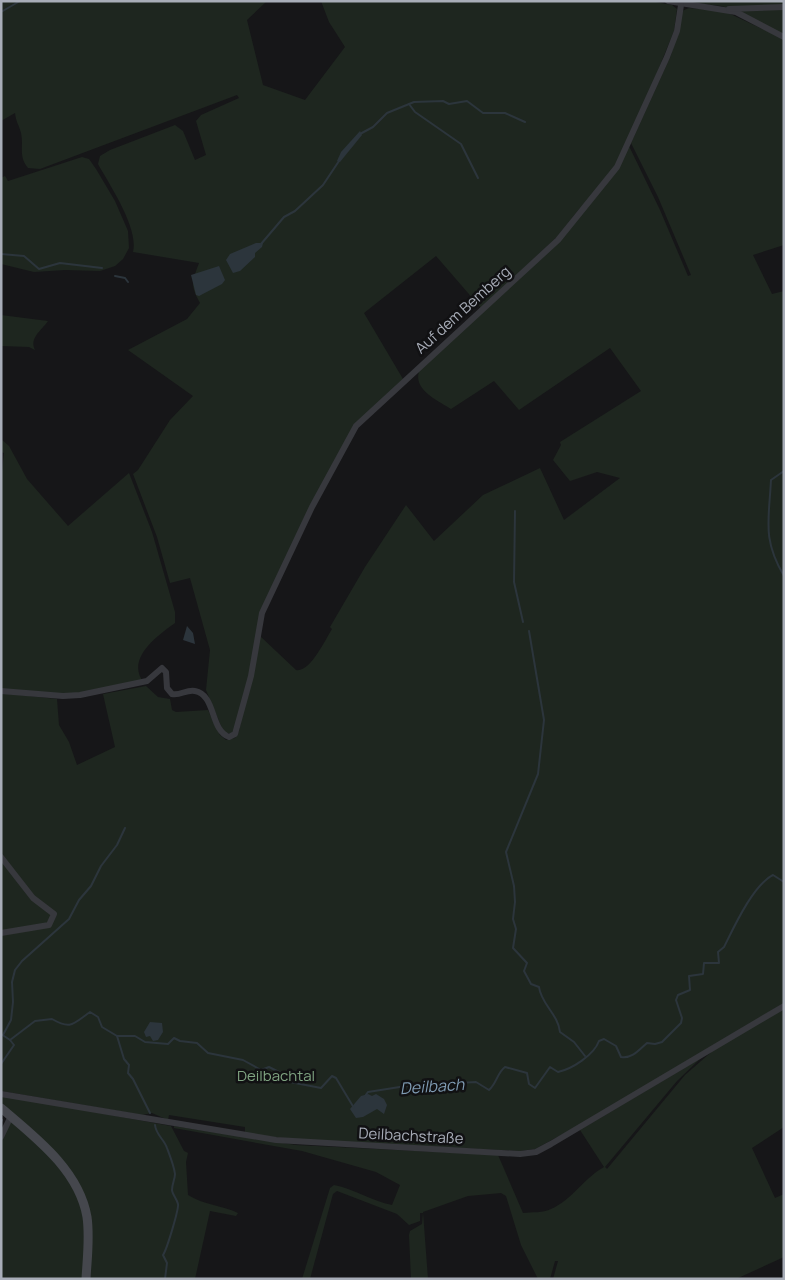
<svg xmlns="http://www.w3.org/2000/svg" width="785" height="1280" viewBox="0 0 785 1280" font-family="Manrope,sans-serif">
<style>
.green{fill:#1e261f}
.water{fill:#2c353c}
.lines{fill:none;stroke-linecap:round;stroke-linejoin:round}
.stream{stroke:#2c353c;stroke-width:2}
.street{stroke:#37383d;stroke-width:6}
.secondary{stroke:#45474d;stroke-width:9}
.labels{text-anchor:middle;stroke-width:5;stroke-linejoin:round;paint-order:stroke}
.street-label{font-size:15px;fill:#a8adb8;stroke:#111113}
.park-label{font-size:15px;fill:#7fa381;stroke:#111113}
.water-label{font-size:16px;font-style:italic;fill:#7f9bb3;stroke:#111113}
</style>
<rect width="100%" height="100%" fill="#161618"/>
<!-- green -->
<g class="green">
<path d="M1,1H267L247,20L263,85L305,100L345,47L329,22L321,1H651L672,5L677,9L674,31L628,144L660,210L688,276L691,275L658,197L631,143L671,55L682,11L689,8L724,11L784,39V245L753,255L772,294L784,291V1003L578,1126L535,1149L520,1151L315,1141L245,1134V1127L169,1115L168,1120L152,1113L142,1115L1,1091V693L57,699L59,725L69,742L77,765L115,747L103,694L146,686L158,697L170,699L172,710L176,712L208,710L220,735L226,740L235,738L239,731L259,635L296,670C310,673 325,640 332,629L330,627L365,567L406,505L434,541L483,495L540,468L564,520L620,478L597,472L570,481L553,460L561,445L560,442L641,391L610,348L519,410L494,381L451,409C437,400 411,389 420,369L523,274L587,207L580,208L557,237L481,308L436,256L364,313L403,379L353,429L260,612L249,676L234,733H224L206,690L210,650L190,578L170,583L157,537L133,474L138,470L170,420L193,396L128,350L187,319L200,303C190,285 192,282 199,263L133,252C139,228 109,184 98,164L100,156L110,150L175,125L183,131L195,160L206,155L196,121L201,115L239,98L237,95L40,169L28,168C18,156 24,147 21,133C19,125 16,122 15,113L1,121Z"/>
<path d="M677,1H784V35L739,11L721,6Z"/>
<path d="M82,157L89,159L96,169L115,201L128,231L129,248L123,259L115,266L100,271L65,270L34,272L1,264V178L5,176L8,181Z"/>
<path d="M1,315L48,321C41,331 29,338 35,350L29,347L1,346Z"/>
<path d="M1,439L9,446L27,479L68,526L129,473L152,532L175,612V623C157,636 125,659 144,683L80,695L1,690V479L4,453L1,452Z"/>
<path d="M784,1008V1127L752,1148L775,1198L784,1194V1257L736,1279H553L558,1261H555L550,1279H538L521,1245L506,1196L501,1193L468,1196L423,1212L428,1279H411L409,1235L410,1231L422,1224L423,1213H420V1221L409,1225L397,1214L337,1191L333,1194L310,1279H302L330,1188L334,1185C354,1189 372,1201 392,1205L400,1185L376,1172L302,1151L174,1128V1126L296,1145L498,1155L523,1213C532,1212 543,1213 551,1209C572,1200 584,1178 604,1167L580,1130L701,1058L677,1081L605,1167L607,1169L685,1075L716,1048Z"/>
<path d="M1,1095L171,1126L184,1151L188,1153L186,1162L188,1195C204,1205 221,1205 238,1213L236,1216L210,1211L195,1279H88L90,1242L71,1176L1,1106Z"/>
<path d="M12,1120C43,1149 80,1180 85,1225C87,1242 84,1262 83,1279H1V1141Z"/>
</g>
<!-- water -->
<g class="water">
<path d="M360,131L362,135L340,162L337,161L341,152Z"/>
<path d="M256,243H263L262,247L255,253V257L240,271L233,273L226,260L230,254Z"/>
<path d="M219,266L225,280L222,284L199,296L196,295L191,275Z"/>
<path d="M187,626L193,633L195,644L183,640Z"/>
<path d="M150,1022L162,1023L163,1032L158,1040L153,1041L150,1036L146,1037L144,1032Z"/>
<path d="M368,1094L372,1096L376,1094L384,1099L387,1105L384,1114L377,1109L363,1117L356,1118L350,1109L361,1096Z"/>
</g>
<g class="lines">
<!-- stream -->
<g class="stream">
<path d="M1,12L20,1"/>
<path d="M409,104L415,112L461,144L478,178"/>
<path d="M360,134L373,127L387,113L414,102L443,101L449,104L467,101L483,113H505L525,122"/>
<path d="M261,244L284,217L295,211L323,185L339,161"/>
<path d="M1,254L24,256L39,269L60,263L102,268"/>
<path d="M115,276L125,278L128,282"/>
<path d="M784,471L771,480C769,520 762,539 784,576"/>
<path d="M515,511L514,582L523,622"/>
<path d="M529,631L544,720L538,774L506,852L514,886L515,902L513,919L516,929L513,948L527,963L524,971L531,984L539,987C541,1004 558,1014 560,1032L574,1042L585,1056"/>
<path d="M1,1034L10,1040L35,1021L52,1019C71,1030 73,1024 90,1012L98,1017L102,1027L117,1036H135L145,1042L168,1044L174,1038L180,1041L197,1043L208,1053L243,1060L261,1070L269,1067L281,1073L290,1082L321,1088L332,1076L336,1078L354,1108"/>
<path d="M3,1035L11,1020L13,1002L12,982L15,970L22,961L69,919L79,900L91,886L101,866L117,845L125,828"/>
<path d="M117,1036L124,1059L129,1065L128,1073L133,1079L150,1113"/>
<path d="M1,1064L14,1045L10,1040"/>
<path d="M365,1096L368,1092L406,1086L440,1088L458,1083L476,1082L489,1090C497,1083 497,1073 505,1067L527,1073L529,1084L535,1088L550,1067L558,1072C572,1069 594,1055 599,1041L604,1039L616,1046L621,1057C632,1059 639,1050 647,1043L655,1044L662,1042L681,1023L682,1018L676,1000L678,995L690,990L689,976L703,974L704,963H719L718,952L724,947C734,927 753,885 773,875L784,882"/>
<path d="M1,1122L2,1120"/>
<path d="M155,1125C156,1135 164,1139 167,1148C170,1156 174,1166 175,1174C175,1179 172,1184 172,1190C172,1194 177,1199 178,1204C179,1209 167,1249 163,1255L167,1263L165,1279"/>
</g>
<!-- street -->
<g class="street">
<path d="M668,1L736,12L784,37"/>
<path d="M729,9L784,7"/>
<path d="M1,691L63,696L80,695L147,681L162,668L166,672L167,688L172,694C180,696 187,689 195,691C216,695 210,730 229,737L235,734L251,676L262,613L312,507L356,426L558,240L617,167L667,57L677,31L681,5"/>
<path d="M1,857L33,898L54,914L49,925L1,933"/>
<path d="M1,1094L276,1140L520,1154L536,1152L551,1144L784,1006"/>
<path d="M1,1137L11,1116"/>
</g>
<!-- secondary -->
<path class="secondary" d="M1,1108C35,1137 79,1170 87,1217C90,1238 87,1259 86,1279"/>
</g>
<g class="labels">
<!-- street labels -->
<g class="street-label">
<text transform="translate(463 310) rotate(-42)" y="5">Auf dem Bemberg</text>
<text transform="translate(411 1136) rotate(3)" y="5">Deilbachstraße</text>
</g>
<!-- park labels -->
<g class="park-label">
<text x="276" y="1081">Deilbachtal</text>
</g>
<!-- water labels -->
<g class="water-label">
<text transform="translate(432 1086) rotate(-4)" y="6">Deilbach</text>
</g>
</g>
<!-- border -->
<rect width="785" height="1280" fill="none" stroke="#a8adb8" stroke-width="5"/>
</svg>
